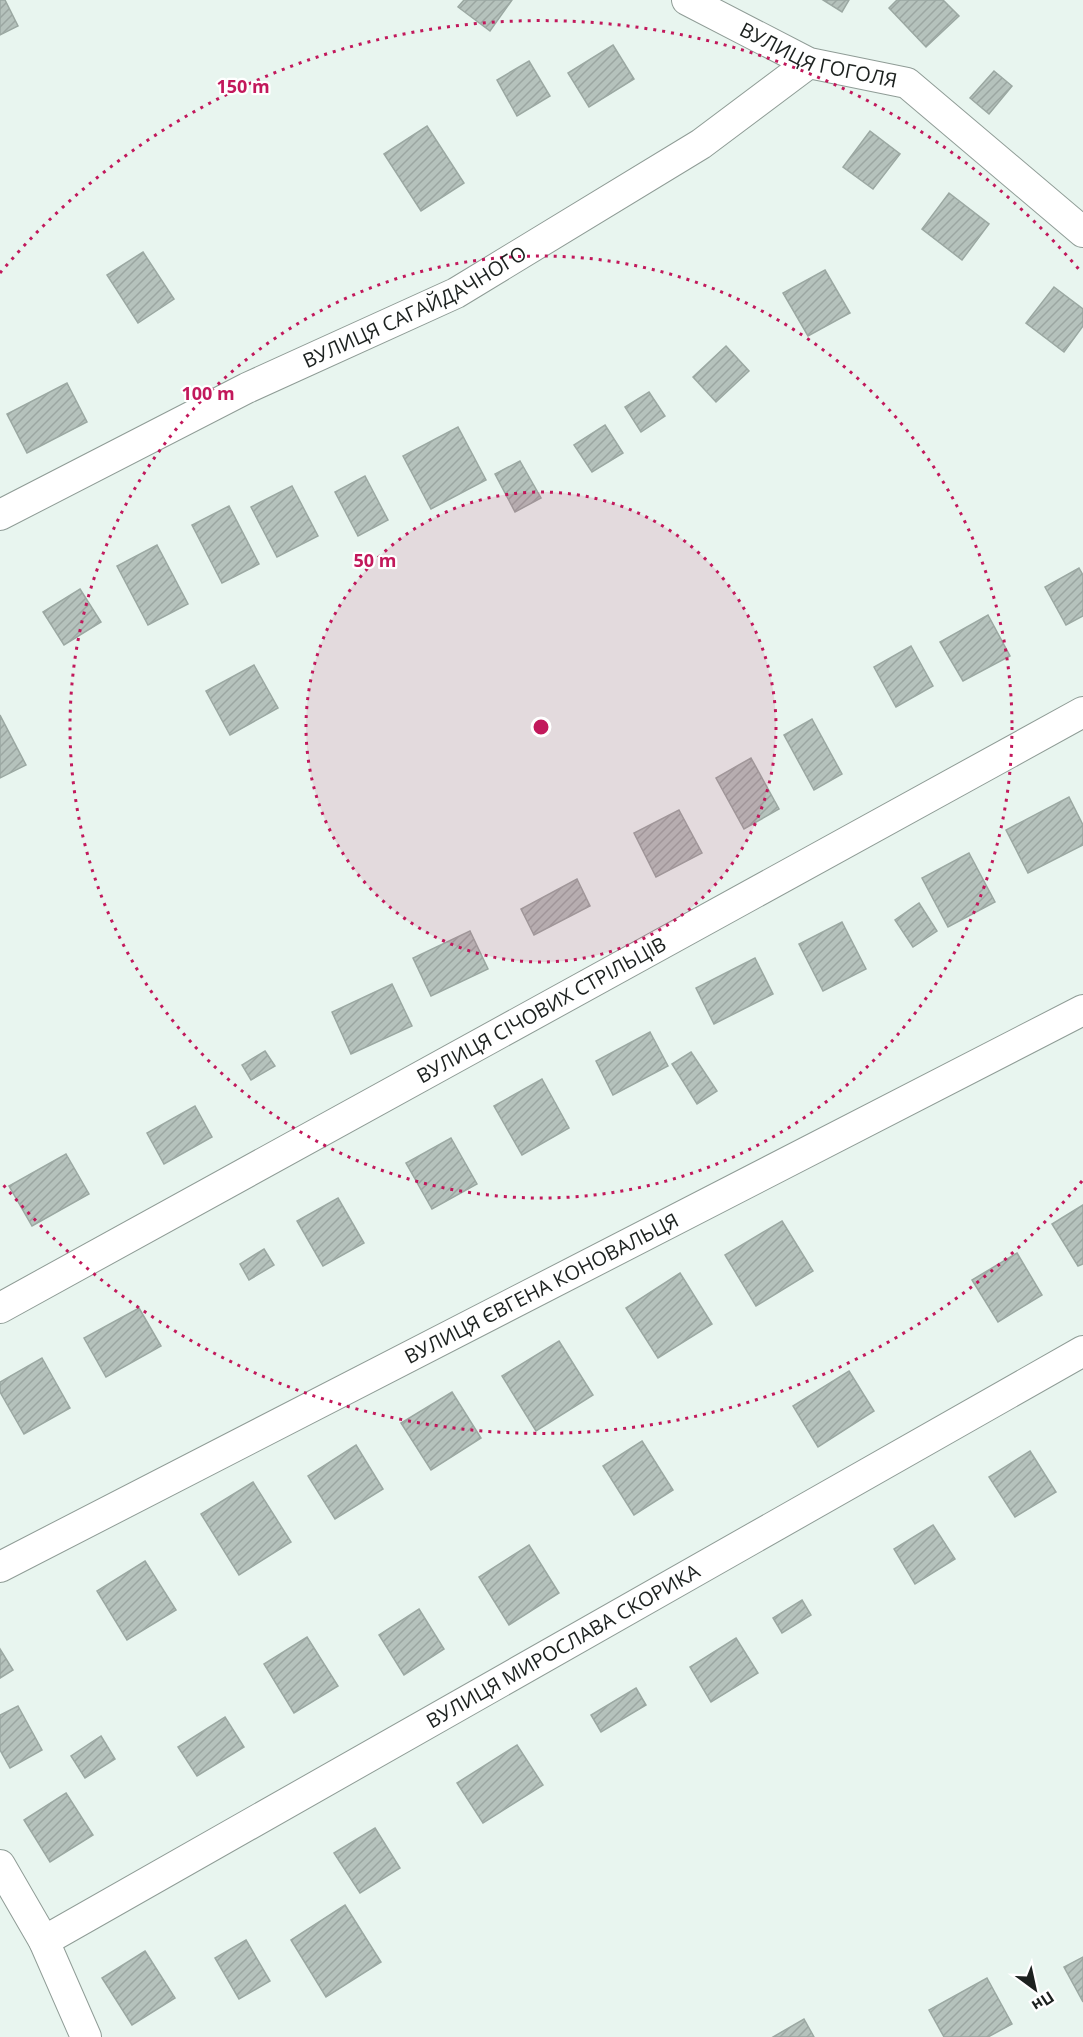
<svg xmlns="http://www.w3.org/2000/svg" width="1083" height="2037" viewBox="0 0 1083 2037" font-family="'Open Sans',sans-serif">
<style>
.building{fill:url(#building-hatch);stroke:#9ba8a2;stroke-width:1.5}
.lines{fill:none;stroke-linecap:round;stroke-linejoin:round}
.minor-casing{stroke:#8f9c96;stroke-width:32}
.minor{stroke:#fff;stroke-width:30}
.ring{fill:none;stroke:#c2185b;stroke-width:3;stroke-dasharray:3 6}
.labels{text-anchor:middle;stroke-width:4.5;stroke-linejoin:round;paint-order:stroke}
.street-label{font-size:20px;fill:#1c211f;stroke:#fff}
.centre{fill:#c2185b;stroke:#fff;stroke-width:3}
.ring-label{font-size:18px;text-anchor:middle;font-weight:bold;fill:#c2185b;stroke:#fff;stroke-width:4.5;stroke-linejoin:round;paint-order:stroke}
</style>
<defs>
<pattern id="building-hatch" width="6" height="6" patternUnits="userSpaceOnUse" patternTransform="scale(1.5)"><rect width="6" height="6" fill="#b5c2bc"/><path d="M-1 1l2-2M0 6l6-6M5 7l2-2" fill="none" stroke="#9ba6a1"/></pattern>
</defs>
<rect width="100%" height="100%" fill="#e8f5ef"/>
<!-- building -->
<g class="building">
<path d="M0,0H5L18,26L0,35Z"/>
<path d="M464,0H512L490,31L458,7Z"/>
<path d="M823,0H849L842,12Z"/>
<path d="M897,0H943L959,16L926,47L889,8Z"/>
<path d="M613,45L634,79L589,107L568,73Z"/>
<path d="M529,61L550,96L517,116L497,80Z"/>
<path d="M994,71L1012,86L989,114L970,98Z"/>
<path d="M427,126L464,183L421,211L384,154Z"/>
<path d="M870,131L900,154L873,189L843,167Z"/>
<path d="M949,193L989,224L962,260L922,229Z"/>
<path d="M143,252L174,299L138,323L107,275Z"/>
<path d="M825,270L850,313L808,336L783,293Z"/>
<path d="M1054,287L1083,309V326L1064,352L1026,323Z"/>
<path d="M726,346L749,371L716,402L693,377Z"/>
<path d="M67,383L87,422L27,453L7,414Z"/>
<path d="M649,392L665,416L641,432L625,407Z"/>
<path d="M605,425L623,453L592,472L574,445Z"/>
<path d="M458,427L486,480L431,509L403,456Z"/>
<path d="M520,461L541,498L515,512L495,474Z"/>
<path d="M365,476L388,520L358,536L335,492Z"/>
<path d="M292,486L318,536L277,557L251,507Z"/>
<path d="M229,506L259,564L222,583L192,525Z"/>
<path d="M157,545L188,604L148,625L117,566Z"/>
<path d="M1079,568L1083,575V616L1066,625L1045,587Z"/>
<path d="M80,589L101,622L64,645L43,612Z"/>
<path d="M988,615L1010,656L963,681L940,642Z"/>
<path d="M911,646L933,686L896,707L874,667Z"/>
<path d="M254,665L278,708L230,735L206,691Z"/>
<path d="M0,715L26,765L0,778Z"/>
<path d="M812,719L842,774L814,790L784,735Z"/>
<path d="M751,758L779,809L744,829L716,778Z"/>
<path d="M1069,797L1083,825V845L1028,873L1006,830Z"/>
<path d="M679,810L702,853L656,877L634,833Z"/>
<path d="M969,853L995,902L948,927L922,878Z"/>
<path d="M577,879L590,906L534,935L521,909Z"/>
<path d="M919,903L937,931L913,947L895,920Z"/>
<path d="M842,922L866,969L823,991L799,944Z"/>
<path d="M470,931L488,969L431,996L413,958Z"/>
<path d="M755,958L773,994L714,1024L696,988Z"/>
<path d="M392,984L412,1026L351,1054L332,1012Z"/>
<path d="M650,1032L668,1066L613,1095L596,1061Z"/>
<path d="M265,1051L275,1066L251,1080L242,1065Z"/>
<path d="M691,1052L717,1091L697,1104L672,1064Z"/>
<path d="M542,1079L569,1128L522,1155L494,1106Z"/>
<path d="M195,1106L212,1137L164,1164L147,1133Z"/>
<path d="M451,1138L477,1184L432,1209L406,1163Z"/>
<path d="M66,1154L89,1194L32,1226L9,1186Z"/>
<path d="M338,1198L364,1243L323,1266L297,1221Z"/>
<path d="M1083,1205V1264L1078,1266L1052,1224Z"/>
<path d="M782,1221L813,1271L756,1306L725,1255Z"/>
<path d="M264,1249L274,1265L249,1280L240,1264Z"/>
<path d="M1017,1253L1042,1295L998,1322L972,1280Z"/>
<path d="M680,1273L712,1324L658,1358L626,1308Z"/>
<path d="M139,1308L161,1346L106,1377L84,1338Z"/>
<path d="M559,1341L593,1395L536,1431L502,1376Z"/>
<path d="M42,1358L70,1408L24,1434L0,1392V1382Z"/>
<path d="M849,1371L874,1411L818,1447L793,1406Z"/>
<path d="M452,1392L481,1438L431,1470L401,1423Z"/>
<path d="M642,1441L673,1490L634,1515L603,1466Z"/>
<path d="M356,1445L383,1489L335,1519L308,1476Z"/>
<path d="M1030,1451L1056,1492L1015,1517L989,1477Z"/>
<path d="M253,1482L291,1542L239,1575L201,1514Z"/>
<path d="M933,1525L955,1559L915,1584L894,1549Z"/>
<path d="M529,1545L559,1593L509,1625L479,1577Z"/>
<path d="M145,1561L176,1610L127,1640L97,1591Z"/>
<path d="M802,1600L811,1615L782,1633L773,1618Z"/>
<path d="M419,1609L444,1649L404,1675L379,1635Z"/>
<path d="M307,1637L338,1686L294,1713L264,1664Z"/>
<path d="M736,1638L758,1673L711,1702L690,1667Z"/>
<path d="M0,1649L13,1670L0,1678Z"/>
<path d="M636,1688L646,1705L601,1732L591,1715Z"/>
<path d="M18,1706L42,1750L10,1768L0,1750V1715Z"/>
<path d="M225,1717L244,1747L197,1776L178,1747Z"/>
<path d="M101,1736L115,1759L85,1778L71,1756Z"/>
<path d="M517,1745L543,1785L483,1823L457,1783Z"/>
<path d="M66,1793L93,1835L50,1862L24,1820Z"/>
<path d="M375,1828L400,1868L360,1893L334,1853Z"/>
<path d="M345,1905L381,1962L326,1997L291,1940Z"/>
<path d="M246,1940L270,1981L239,1999L215,1958Z"/>
<path d="M145,1951L175,1998L132,2025L102,1978Z"/>
<path d="M1083,1957V2002L1064,1967Z"/>
<path d="M987,1978L1012,2024L988,2037H944L929,2010Z"/>
<path d="M804,2019L814,2037H773Z"/>
</g>
<g class="lines">
<!-- minor casing -->
<g class="minor-casing">
<g id="minor">
<path id="s1" d="M687,0L809,63L907,83L1083,232"/>
<path id="s2" d="M0,515L247,388L456,293L701,144L809,63"/>
<path id="s3" d="M0,1308L1083,712"/>
<path id="s4" d="M0,1567L1083,1010"/>
<path d="M0,1865L44,1941L86,2037"/>
<path id="s5" d="M44,1941L1083,1351"/>
</g>
</g>
<!-- minor -->
<use href="#minor" class="minor"/>
</g>
<!-- distance rings -->
<circle cx="541" cy="727" r="235" fill="#c2185b" fill-opacity=".12"/>
<g class="ring">
<circle cx="541" cy="727" r="235"/>
<circle cx="541" cy="727" r="471"/>
<path d="M1082 1181A706 706 0 0 1 0 1181M0 273A706 706 0 0 1 1082 273"/>
</g>
<g class="labels">
<!-- street labels -->
<g class="street-label">
<text dy="7" stroke="none"><textPath href="#s1" startOffset="144">ВУЛИЦЯ ГОГОЛЯ</textPath></text>
<text dy="7" stroke="none"><textPath href="#s2" startOffset="464">ВУЛИЦЯ САГАЙДАЧНОГО</textPath></text>
<text dy="7" stroke="none"><textPath href="#s3" startOffset="618">ВУЛИЦЯ СІЧОВИХ СТРІЛЬЦІВ</textPath></text>
<text dy="7" stroke="none"><textPath href="#s4" startOffset="609">ВУЛИЦЯ ЄВГЕНА КОНОВАЛЬЦЯ</textPath></text>
<text dy="7" stroke="none"><textPath href="#s5" startOffset="597">ВУЛИЦЯ МИРОСЛАВА СКОРИКА</textPath></text>
</g>
</g>
<circle cx="541" cy="727" r="9" class="centre"/>
<g class="ring-label">
<text x="243" y="93">150 m</text>
<text x="208" y="400">100 m</text>
<text x="375" y="567">50 m</text>
</g>
<!-- north arrow -->
<g transform="translate(1035 1989) rotate(147)" stroke="#ffffff" stroke-width="4.5" paint-order="stroke">
<path d="M0-4.5L10 22L0 15L-10 22Z" fill="#1c211f"/>
<text y="-9" font-size="16" font-weight="bold" text-anchor="middle" fill="#1c211f">Пн</text>
</g>
</svg>
